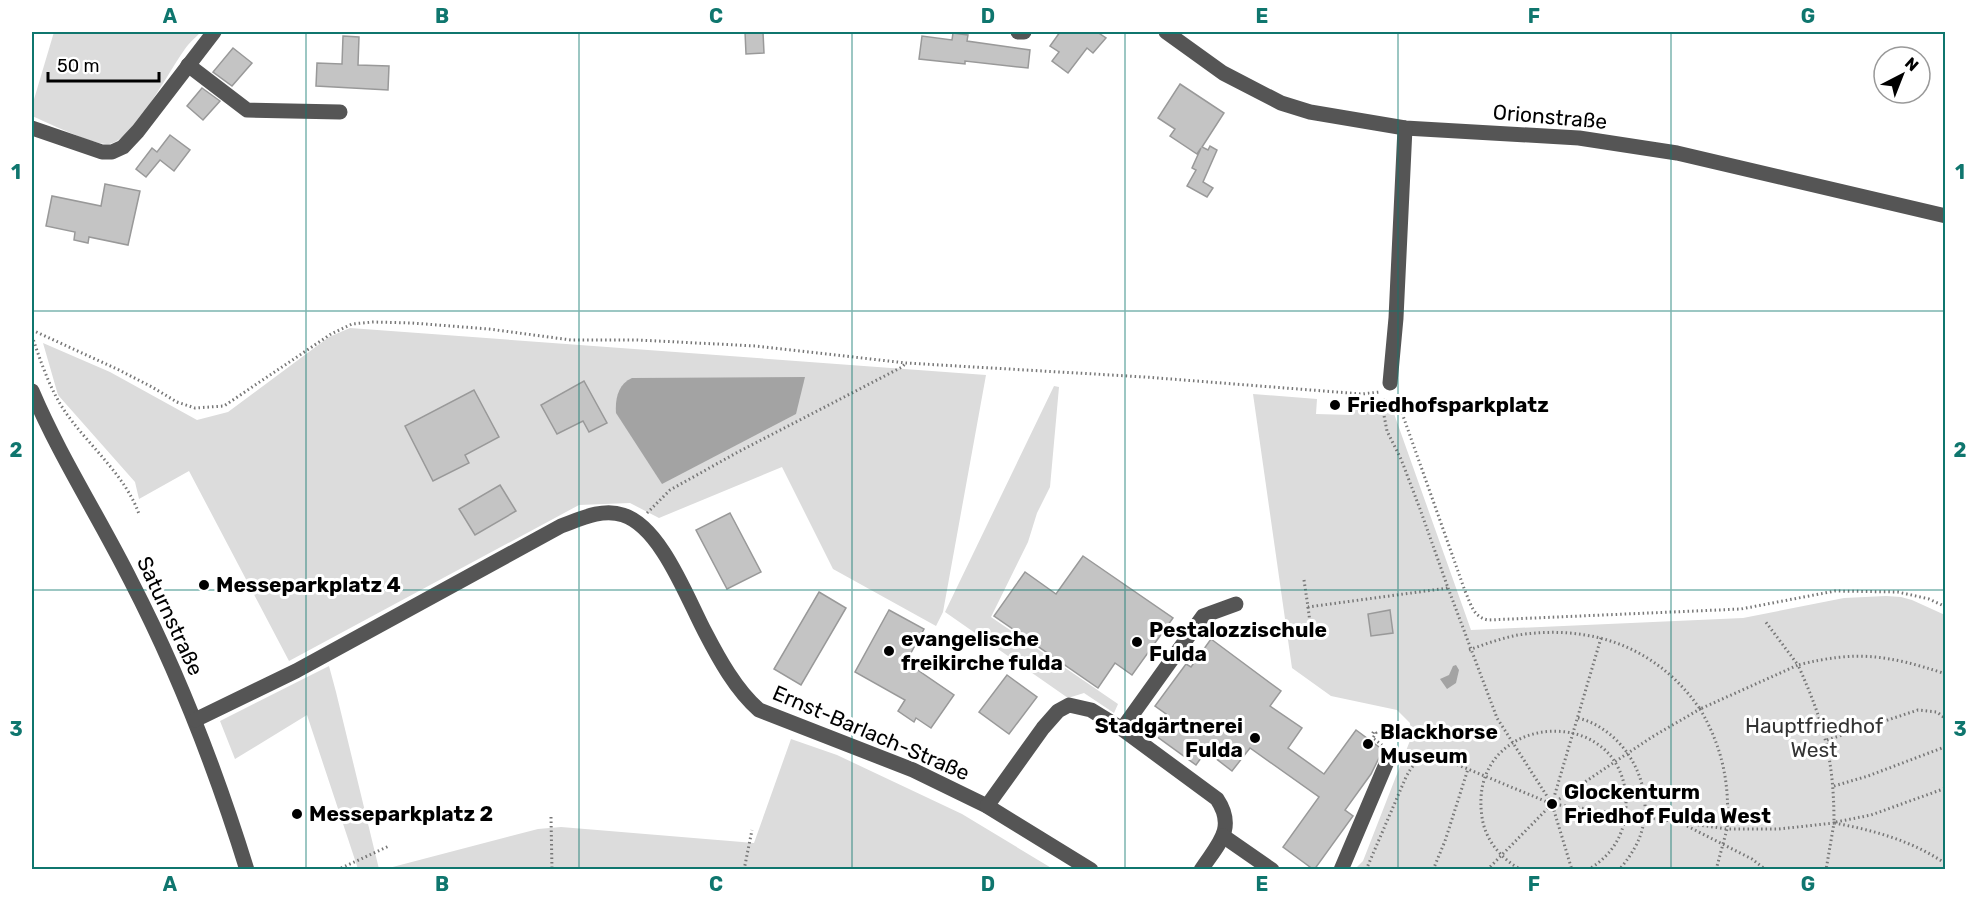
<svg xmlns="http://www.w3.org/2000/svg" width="1977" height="901" viewBox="0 0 1977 901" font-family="Rubik,sans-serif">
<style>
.green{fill:#dcdcdc}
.water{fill:#a3a3a3}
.building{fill:#c4c4c4;stroke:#999;stroke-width:1.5}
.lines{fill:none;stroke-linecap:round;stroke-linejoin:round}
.path{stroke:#777;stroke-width:3;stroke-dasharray:1.5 3;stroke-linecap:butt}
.minor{stroke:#555;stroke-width:15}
.grid{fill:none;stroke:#0f766e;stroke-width:1.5;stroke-opacity:0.55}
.poi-dot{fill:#000;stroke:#fff;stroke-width:2}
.labels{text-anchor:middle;stroke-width:6;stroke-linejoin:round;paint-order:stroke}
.street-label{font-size:21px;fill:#000;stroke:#fff}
.poi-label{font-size:21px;font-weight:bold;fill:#000;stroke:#fff;text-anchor:start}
.park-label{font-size:21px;fill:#333;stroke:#fff}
.neatline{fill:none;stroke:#0f766e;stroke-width:2}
.grid-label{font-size:20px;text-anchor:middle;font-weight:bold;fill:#0f766e}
</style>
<rect width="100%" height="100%" fill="#fff"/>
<!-- green -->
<g class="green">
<path d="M54,32H201C197,36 192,40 188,45C171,66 135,140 109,144C95,146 46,122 32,116V106Z"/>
<path d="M350,328L986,375L943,612L936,626L833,569L782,467L659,518L630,503L579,505L289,661L189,471L139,499L135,482L58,395L43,343L110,372L197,420L228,412L329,337Z"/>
<path d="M1054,386L1059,387L1050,487L1037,513L1028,542L991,617L1118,704L1114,713L1084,693L1068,698L945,612Z"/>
<path d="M1253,394L1317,399L1316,414L1352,415L1353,406L1382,405L1392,408L1471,630L1743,618L1844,598L1886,596L1901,597L1912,600L1945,615V869H1355L1363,861L1411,738L1410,723L1397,710L1331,696L1292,668Z"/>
<path d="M329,666L336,692L379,869H358L307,715L235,759L220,721Z"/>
<path d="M791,739L837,755L962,814L1053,869H385L538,829L561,827L754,843Z"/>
</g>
<!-- water -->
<g class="water">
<path d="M805,377L796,414L662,484L616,413C615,399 618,384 632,378Z"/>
<path d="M1456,665L1459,670L1456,683L1447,689L1440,679L1449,675L1453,666Z"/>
</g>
<!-- building -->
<g class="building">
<path d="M745,32H763L764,53L746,54Z"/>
<path d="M1060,32H1097L1106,38L1093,53L1087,48L1068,73L1052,61L1059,52L1050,46Z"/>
<path d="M953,33L968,35L967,41L1030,50L1028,68L965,61V64L919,59L922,36L952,40Z"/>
<path d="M343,36L359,37L358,65L389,66L388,90L316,86L317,63L342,64Z"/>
<path d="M233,48L252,63L232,86L213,72Z"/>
<path d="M1180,84L1224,113L1202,147L1208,150L1210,146L1217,150L1203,182L1213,188L1207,197L1187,186L1196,170L1192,168L1201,148L1197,154L1170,136L1175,129L1158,118Z"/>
<path d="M202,88L220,101L203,120L187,106Z"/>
<path d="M170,135L190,150L174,171L160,160L146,177L136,169L152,148L157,152Z"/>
<path d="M105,184L140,191L128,245L89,237L88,243L74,240L75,232L46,226L52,196L101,206Z"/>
<path d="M584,381L607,423L589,432L583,421L557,434L541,405Z"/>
<path d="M474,390L499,437L465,455L469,463L433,481L405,426Z"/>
<path d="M500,485L516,511L475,535L459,509Z"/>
<path d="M730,513L761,572L727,589L696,530Z"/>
<path d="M1083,556L1173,618L1132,675L1115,663L1098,688L994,616L1025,572L1056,594Z"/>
<path d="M819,592L846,608L801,685L774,669Z"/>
<path d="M889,610L924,629L906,662L954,695L931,728L916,718L914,722L898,711L905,700L855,672Z"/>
<path d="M1390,610L1393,633L1371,636L1368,614Z"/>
<path d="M1211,639L1281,691L1270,706L1302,728L1288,748L1324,774L1356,730L1383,750L1371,774L1345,810L1353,816L1314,870L1283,847L1319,797L1250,748L1232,771L1206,751L1196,765L1152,733L1166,714L1155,706L1186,664L1191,667Z"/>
<path d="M1007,675L1037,697L1009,734L979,712Z"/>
</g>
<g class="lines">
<!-- path -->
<g class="path">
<path d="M32,330L119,370L152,387L177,402L195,408L224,406L331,334L352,324L373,322L412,323L489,329L571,340H638L756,346L906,363L1145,377L1362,394L1380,392"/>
<path d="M32,336C41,362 50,390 66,413C90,447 125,475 139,514"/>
<path d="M1396,396L1465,591C1471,604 1473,617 1488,620L1741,609L1835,591L1898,592L1929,599L1946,607"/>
<path d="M647,513L670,490L738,452L902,367L905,364"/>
<path d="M1304,580L1308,607L1448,588L1420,509L1401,459L1387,431L1382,405L1386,397"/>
<path d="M1448,588L1497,718L1552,804L1572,870"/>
<path d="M1308,607L1311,630"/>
<path d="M1469,650C1485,644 1502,638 1518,635C1592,624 1657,647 1700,709L1798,665L1765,621"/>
<path d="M1946,674C1888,655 1857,650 1798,665C1824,723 1834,759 1834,823C1873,830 1913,841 1946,864"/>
<path d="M1700,709C1723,748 1730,785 1727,829L1552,804L1652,737Z"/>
<path d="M1578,718C1625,730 1655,784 1642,830C1638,845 1629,858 1619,870"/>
<path d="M1374,739L1382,745"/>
<path d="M1827,740L1918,710L1937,712L1946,719"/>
<path d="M1371,741L1376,733L1374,731L1371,736"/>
<path d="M1834,786L1868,776L1942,748L1946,745"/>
<path d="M551,817L552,870"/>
<path d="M1836,822L1871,815L1946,788"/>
<path d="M1687,826L1752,859L1766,870"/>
<path d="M337,870L389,846"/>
<path d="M744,870L752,830"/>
<path d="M1366,870L1406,777C1418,754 1429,755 1451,762L1552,804L1601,638"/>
<path d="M1433,870L1445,841L1468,769"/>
<path d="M1487,870L1552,804"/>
<path d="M1522,870C1502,860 1485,840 1482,817C1466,711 1625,700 1626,802C1627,831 1613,856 1587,870"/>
<path d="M1716,870L1727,829H1779L1834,823L1826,870"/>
</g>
<!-- minor -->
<g class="minor">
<path d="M1018,32H1024"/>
<path d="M1166,32L1223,73L1281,103L1310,112L1405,128L1579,138L1677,153L1946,216"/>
<path d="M188,65L247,110L340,112"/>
<path d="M32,128L102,152H112L123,147L138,131L214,32"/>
<path d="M1390,383L1396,318L1405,128"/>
<path d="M32,391C60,457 99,517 131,581C179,674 216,770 247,870"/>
<path d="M195,720L296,671L561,526C580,519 602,508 623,515C661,527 687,598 705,632C719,659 736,690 759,710L913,770L987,806L1091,870"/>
<path d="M1122,729L1203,616L1236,604"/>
<path d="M987,806L1043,728L1058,711L1069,705L1091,710L1122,729L1217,799C1237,829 1217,845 1201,870"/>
<path d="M1223,836L1272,870"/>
<path d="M1341,870L1389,757"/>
</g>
</g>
<!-- grid -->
<path class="grid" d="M306,32V870M579,32V870M852,32V870M1125,32V870M1398,32V870M1671,32V870M32,311H1946M32,590H1946"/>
<!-- markers -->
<g class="poi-dot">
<circle cx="1335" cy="405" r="6"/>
<circle cx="204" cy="585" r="6"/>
<circle cx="1137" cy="642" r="6"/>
<circle cx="889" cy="651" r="6"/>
<circle cx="1255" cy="738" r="6"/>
<circle cx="1368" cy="744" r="6"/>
<circle cx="1552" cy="804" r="6"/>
<circle cx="297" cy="814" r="6"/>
</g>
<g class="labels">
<!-- street labels -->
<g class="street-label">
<text transform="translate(1550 117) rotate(5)" y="7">Orionstraße</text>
<text transform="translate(170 616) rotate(65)" y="7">Saturnstraße</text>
<text transform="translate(871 733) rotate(23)" y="7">Ernst-Barlach-Straße</text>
</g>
<!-- poi labels -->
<g class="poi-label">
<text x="1347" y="412">Friedhofsparkplatz</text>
<text x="216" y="592">Messeparkplatz 4</text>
<text x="1149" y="637">Pestalozzischule<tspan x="1149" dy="24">Fulda</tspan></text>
<text x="901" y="646">evangelische<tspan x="901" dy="24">freikirche fulda</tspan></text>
<text x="1243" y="733" text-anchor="end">Stadgärtnerei<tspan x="1243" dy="24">Fulda</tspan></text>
<text x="1380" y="739">Blackhorse<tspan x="1380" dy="24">Museum</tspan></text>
<text x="1564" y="799">Glockenturm<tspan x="1564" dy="24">Friedhof Fulda West</tspan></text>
<text x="309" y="821">Messeparkplatz 2</text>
</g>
<!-- park labels -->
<g class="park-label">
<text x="1814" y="733">Hauptfriedhof<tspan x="1814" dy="24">West</tspan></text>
</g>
</g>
<!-- border -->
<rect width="1977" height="901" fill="none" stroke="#ffffff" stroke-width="66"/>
<!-- north arrow -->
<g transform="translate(1902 75) rotate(42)"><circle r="28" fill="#ffffff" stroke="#999999" stroke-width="1.5"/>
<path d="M0-4.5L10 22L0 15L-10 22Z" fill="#000000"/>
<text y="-9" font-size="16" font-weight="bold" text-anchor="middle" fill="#000000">N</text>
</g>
<!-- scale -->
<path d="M48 72v9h111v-9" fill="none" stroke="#000000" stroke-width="3"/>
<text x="57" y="72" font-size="18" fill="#000000" stroke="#ffffff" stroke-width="4.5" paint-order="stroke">50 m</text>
<rect x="33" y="33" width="1911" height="835" class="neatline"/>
<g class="grid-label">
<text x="170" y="23">A</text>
<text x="442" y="23">B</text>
<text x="716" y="23">C</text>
<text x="988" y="23">D</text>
<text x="1262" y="23">E</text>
<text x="1534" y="23">F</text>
<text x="1808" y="23">G</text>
<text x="16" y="179">1</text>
<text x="1960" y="179">1</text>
<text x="16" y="457">2</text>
<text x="1960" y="457">2</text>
<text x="16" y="736">3</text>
<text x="1960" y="736">3</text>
<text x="170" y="891">A</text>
<text x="442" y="891">B</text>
<text x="716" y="891">C</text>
<text x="988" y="891">D</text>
<text x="1262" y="891">E</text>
<text x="1534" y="891">F</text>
<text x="1808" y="891">G</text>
</g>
</svg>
